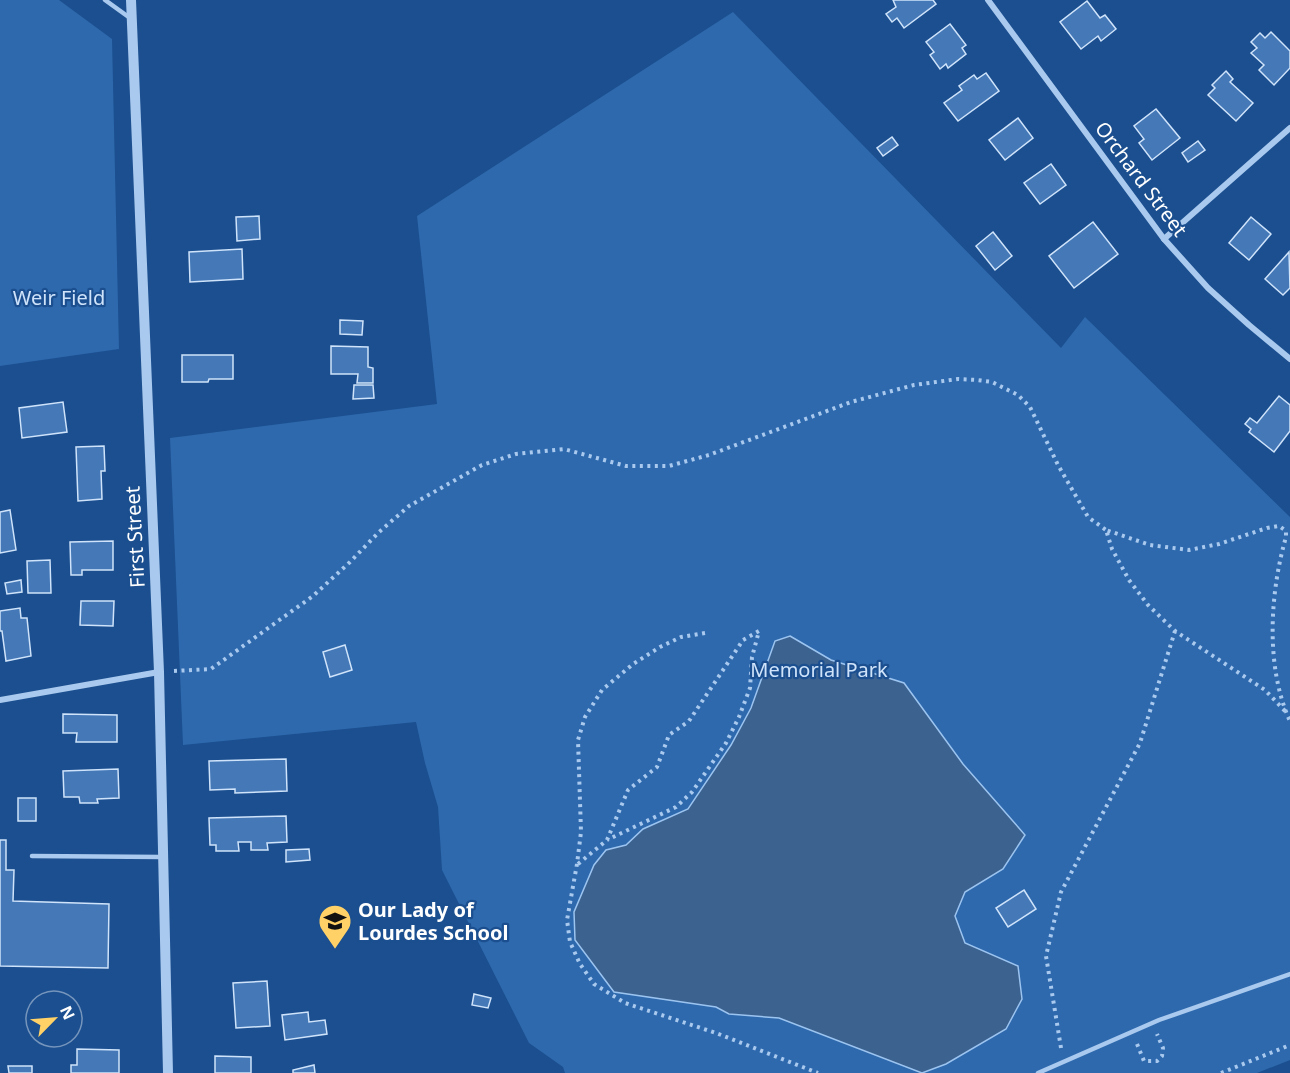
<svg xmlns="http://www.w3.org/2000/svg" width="1290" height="1073" viewBox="0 0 1290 1073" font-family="'Noto Sans',sans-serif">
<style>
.green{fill:#2e69ad}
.water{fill:#3c6290;stroke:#9cc4f0;stroke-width:1.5}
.building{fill:#4478b7;stroke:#cfe3fa;stroke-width:1.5}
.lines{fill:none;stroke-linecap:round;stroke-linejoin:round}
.path{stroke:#a9c9ee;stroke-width:4;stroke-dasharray:3 4.5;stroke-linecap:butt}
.service{stroke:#a9c9ee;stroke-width:4.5}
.minor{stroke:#a9c9ee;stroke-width:6}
.tertiary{stroke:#a9c9ee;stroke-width:10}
.labels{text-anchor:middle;stroke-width:4.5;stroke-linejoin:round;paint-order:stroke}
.street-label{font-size:20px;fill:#fff;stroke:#1b4f8f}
.park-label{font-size:20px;fill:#cfe3fa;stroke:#1b4f8f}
.poi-label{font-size:20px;font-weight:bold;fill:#fff;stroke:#1b4f8f;text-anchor:start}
</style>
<rect width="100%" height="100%" fill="#1b4f8f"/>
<!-- green -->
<g class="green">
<path d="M0,0H59L112,39L119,349L0,366Z"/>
<path d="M733,12L1061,348L1085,317L1290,517V1060L1257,1073H565L563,1067L529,1043L442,870L438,807L425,763L416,722L183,745L170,438L437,404L417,216Z"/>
</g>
<!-- water -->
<path class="water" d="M790,636L831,660L904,683L963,764L1025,835L1003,869L965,892L955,916L965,943L1018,966L1022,999L1006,1029L946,1064L922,1073L779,1018L729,1014L716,1007L614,992L575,940L574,912L594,865L606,850L626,845L643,829L688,809L731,745L751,708L775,641Z"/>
<!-- building -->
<g class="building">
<path d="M933,0L936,4L904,28L897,18L892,22L886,14L896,7L893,0Z"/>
<path d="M1087,1L1100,18L1105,15L1116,29L1101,41L1098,36L1081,49L1060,22Z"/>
<path d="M950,24L966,45L962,48L966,54L948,68L946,64L940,69L930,55L934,52L926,42Z"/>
<path d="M1271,32L1290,51V68L1274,85L1259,70L1264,65L1251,53L1257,48L1251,42L1260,33L1265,38Z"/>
<path d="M1226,71L1233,79L1230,82L1253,103L1236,121L1208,95L1215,88L1212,85Z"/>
<path d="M986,73L999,91L958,121L944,103L962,90L959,86L974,75L977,79Z"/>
<path d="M1156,109L1180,138L1152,160L1139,143L1144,139L1134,126Z"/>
<path d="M1018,118L1033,138L1005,160L989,140Z"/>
<path d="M892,137L898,145L883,156L877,148Z"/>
<path d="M1198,141L1205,150L1188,162L1182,153Z"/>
<path d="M1051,164L1066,185L1040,204L1024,183Z"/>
<path d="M259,216L260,239L237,241L236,217Z"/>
<path d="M1251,217L1271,234L1249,260L1229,243Z"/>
<path d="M1093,222L1118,254L1074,288L1049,256Z"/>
<path d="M993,232L1012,256L995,270L976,246Z"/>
<path d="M242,249L243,279L190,282L189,252Z"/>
<path d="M1289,252L1290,288L1283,295L1265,279Z"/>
<path d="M340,320L363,321L362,335L340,334Z"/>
<path d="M331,346L368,347V367L373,368V383H357L358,374H331Z"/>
<path d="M182,355H233V379H209L208,382H182Z"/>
<path d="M354,385H373L374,398L353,399Z"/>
<path d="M1279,396L1290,405V431L1274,452L1249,432L1251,429L1245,424L1250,418L1257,423Z"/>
<path d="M63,402L67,432L22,438L19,408Z"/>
<path d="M104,446L105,471H101L102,499L78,501L76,447Z"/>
<path d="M10,510L16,550L0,553V512Z"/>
<path d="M113,541V570H82V575H71L70,542Z"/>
<path d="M50,560L51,593H28L27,561Z"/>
<path d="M21,580L22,592L7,594L5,583Z"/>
<path d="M81,601H114L113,626L80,625Z"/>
<path d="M20,608L21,618H27L31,656L6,661L2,631H0V611Z"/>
<path d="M345,645L352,670L330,677L323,652Z"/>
<path d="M63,714L117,715V742H76L77,733H63Z"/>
<path d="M286,759L287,791L235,793V789L210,790L209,761Z"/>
<path d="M118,769L119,798L97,799L98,803H80L79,797H64L63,771Z"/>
<rect x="18" y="798" width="18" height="23"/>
<path d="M286,816L287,842L267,843L268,850H251V842H238L239,851H216V845H210L209,818Z"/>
<path d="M0,840H6V870H14L13,901L109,904L108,968L0,966Z"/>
<path d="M309,849L310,860L286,862V850Z"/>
<path d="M1024,890L1036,909L1008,927L996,908Z"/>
<path d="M267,981L270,1026L236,1028L233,983Z"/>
<path d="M474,994L491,998L488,1008L472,1005Z"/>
<path d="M308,1012L309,1022L325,1020L327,1034L285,1040L282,1015Z"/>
<path d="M77,1049L119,1050V1073H71V1065H77Z"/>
<path d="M215,1056L251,1057V1073H215Z"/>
<path d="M314,1065L315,1073H293V1070Z"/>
<path d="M8,1066H32V1073H9Z"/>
</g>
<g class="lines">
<!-- path -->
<g class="path">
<path d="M705,633L681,637L660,647L633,664L602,690L585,717L578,740L581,832L577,864L567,920L570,942L580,964L594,984L625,1003L716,1033L818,1073"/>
<path d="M174,671L211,669L313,596L350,562L379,532L409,506L482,465L516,454L564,449L626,466H669L709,455L851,402L914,385L958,379L977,380L992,382L1018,395L1030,407L1058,465L1088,517L1106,530"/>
<path d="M1285,711L1265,690L1175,631L1148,605L1129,580L1112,549L1106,530L1150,545L1189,550L1219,544L1267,528L1279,526L1286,531V537C1270,592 1265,667 1290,721"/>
<path d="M578,864L607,840L628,790L657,767L669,735L689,721L743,640L759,631L752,657L750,688L739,717L726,743L692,792L676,807L607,840"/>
<path d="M1137,1044L1144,1061H1157L1162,1056L1163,1048L1157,1034"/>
<path d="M1061,1048L1046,956L1061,892L1140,743L1175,631"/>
<path d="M1221,1073L1290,1045"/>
</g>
<!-- service -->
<g class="service">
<path d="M105,0L130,18"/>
<path d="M32,856L162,857"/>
<path d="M1038,1073L1159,1020L1290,974"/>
</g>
<!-- minor -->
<g class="minor">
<path d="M988,0L1164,239L1208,288L1249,325L1290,359"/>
<path d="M1164,239L1290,128"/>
<path d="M0,700L159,672"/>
</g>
<!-- tertiary -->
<path class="tertiary" d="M131,0L159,672L168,1073"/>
</g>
<!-- icons -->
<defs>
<g id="school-pin" transform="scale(1.725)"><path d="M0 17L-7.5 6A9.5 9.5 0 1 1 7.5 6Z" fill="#ffd166" stroke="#1b4f8f"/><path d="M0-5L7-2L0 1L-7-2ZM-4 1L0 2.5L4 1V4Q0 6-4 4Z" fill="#111"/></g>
</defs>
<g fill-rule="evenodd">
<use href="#school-pin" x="335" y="921"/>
</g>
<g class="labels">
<!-- street labels -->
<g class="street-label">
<text transform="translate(1141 179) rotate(53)" y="7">Orchard Street</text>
<text transform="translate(135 537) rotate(-93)" y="7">First Street</text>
</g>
<!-- park labels -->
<g class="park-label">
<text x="59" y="305">Weir Field</text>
<text x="819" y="677">Memorial Park</text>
</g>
<!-- poi labels -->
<g class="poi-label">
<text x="358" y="917">Our Lady of<tspan x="358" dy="23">Lourdes School</tspan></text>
</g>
</g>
<!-- north arrow -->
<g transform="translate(54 1019) rotate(65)"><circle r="28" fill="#1b4f8f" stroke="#7695bc" stroke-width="1.5"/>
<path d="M0-4.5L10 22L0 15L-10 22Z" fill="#ffd166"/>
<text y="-9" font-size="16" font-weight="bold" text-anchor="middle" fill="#ffffff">N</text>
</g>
</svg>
